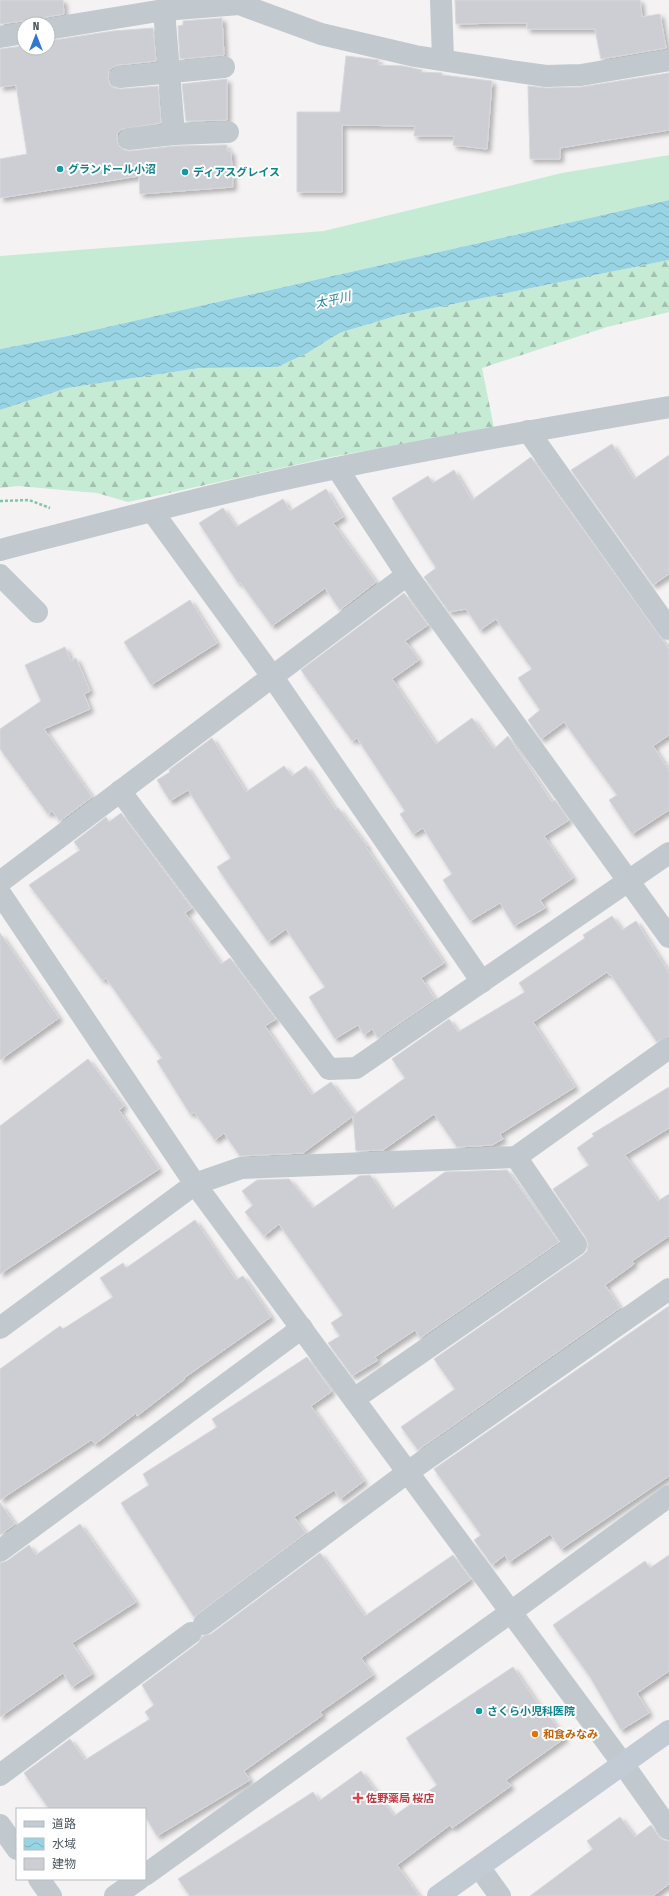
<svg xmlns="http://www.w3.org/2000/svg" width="669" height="1896" viewBox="0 0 669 1896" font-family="'Fira Sans Condensed','Noto Sans JP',sans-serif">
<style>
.grass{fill:#c6ebd4}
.forest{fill:url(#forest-firs)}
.water{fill:url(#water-waves)}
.building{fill:#ccced3;stroke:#d6d8dc;filter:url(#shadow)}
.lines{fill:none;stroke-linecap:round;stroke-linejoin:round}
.path{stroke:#81c6a4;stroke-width:2.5;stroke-dasharray:3 2;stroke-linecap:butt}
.street{stroke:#c1c9ce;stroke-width:22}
.secondary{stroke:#c2cad3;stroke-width:22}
.culture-dot{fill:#0f9aa8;stroke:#fff;stroke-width:1.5}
.food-dot{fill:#e8710a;stroke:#fff;stroke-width:1.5}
.health-dot{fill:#e0444e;stroke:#fff;stroke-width:1.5}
.labels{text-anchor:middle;stroke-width:4;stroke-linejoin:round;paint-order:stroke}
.culture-label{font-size:11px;font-weight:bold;fill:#0d838f;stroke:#fff;text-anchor:start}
.food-label{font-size:11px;font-weight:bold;fill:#c56008;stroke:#fff;text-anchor:start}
.health-label{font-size:11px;font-weight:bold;fill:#be3a42;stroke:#fff;text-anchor:start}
.water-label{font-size:12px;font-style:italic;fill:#1b7f98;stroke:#fff}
</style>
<defs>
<pattern id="forest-firs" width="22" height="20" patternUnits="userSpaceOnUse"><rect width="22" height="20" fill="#c6ebd4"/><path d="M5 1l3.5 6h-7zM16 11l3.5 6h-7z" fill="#a3c1af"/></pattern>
<pattern id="water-waves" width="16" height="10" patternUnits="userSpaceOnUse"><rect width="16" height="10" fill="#98d4e3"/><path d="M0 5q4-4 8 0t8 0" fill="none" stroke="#7eafbb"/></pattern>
<filter id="shadow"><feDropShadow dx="3.5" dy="3.5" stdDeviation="2" flood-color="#0004"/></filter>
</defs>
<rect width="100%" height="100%" fill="#f4f2f2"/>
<!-- grass -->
<path class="grass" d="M669,155V200L63,337L0,349V256L324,231L562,173Z"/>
<!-- forest -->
<path class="forest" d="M669,260V312L607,327L482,368L494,428L331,457L128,502L97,493L18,486L0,488V410L67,388L200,368L278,367L309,352L339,333L399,315Z"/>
<!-- water -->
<path class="water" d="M669,200V260L399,315L339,333L309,352L278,367L200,368L67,388L0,410V349L63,337Z"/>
<!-- building -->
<g class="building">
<path d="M0,0H63L64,14L46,17L40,20L37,24L22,21L0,24Z"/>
<path d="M455,0H640L642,17L660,14L666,48L601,59L595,29H527V23H503L456,24Z"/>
<path d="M222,18L224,55L180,59L178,26L183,25V21Z"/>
<path d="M153,28L156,61L118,65L113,67L109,71L108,78L110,85L114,88L121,89L158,86L161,123L122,129L117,134V140L119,146L124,150L130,151L175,146L227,145V151H231L233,187L140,194L139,176L0,198V159L27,154L16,85L0,87V49L24,46V48H48V41L113,31Z"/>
<path d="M346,56L379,60L378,65L403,66L422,70L421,72L442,73V75L492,81L487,149L453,145L454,136H414L415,126L342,125V192H297V112H340Z"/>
<path d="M669,73V130L560,148V159H530L528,86L546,88L581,87Z"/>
<path d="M227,79V120L186,121L182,84Z"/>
<path d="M612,444L634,479L669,455V574L653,585L571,470Z"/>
<path d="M531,457L669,649V735L653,746L669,771V810L632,834L609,800L617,795L564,722L541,739L528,720L540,710L518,678L532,669L496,619L480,630L466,609L449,612L424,577L436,568L392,498L428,476L433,483L454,470L472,500Z"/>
<path d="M326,489L343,517L333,523L376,582L340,610L325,588L272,626L240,582L238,583L199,523L223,508L236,527L283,499L290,511Z"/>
<path d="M404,593L428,625L405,641L419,660L392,679L436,744L472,718L494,749L508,736L552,802L555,800L569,820L544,836L573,878L540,900L545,908L514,926L500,903L470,921L443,880L452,874L423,828L413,834L400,814L405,811L357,738L352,741L301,670Z"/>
<path d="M190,600L217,643L151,685L124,642Z"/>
<path d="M65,647L71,661L76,658L90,691L84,694L90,709L44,729L92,797L60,821L52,811L48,814L0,749V729L41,701L25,665Z"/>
<path d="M212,738L246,792L284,766L292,776L306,766L336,810L338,808L367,846L366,847L444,963L421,978L435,999L378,1038L372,1029L364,1035L358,1025L335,1039L309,997L325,987L286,929L268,942L217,867L231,858L188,790L170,801L157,780L170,772L169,770Z"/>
<path d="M121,813L192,908L185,913L221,964L230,958L276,1019L265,1026L312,1095L331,1082L355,1114L405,1078L392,1059L449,1019L458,1032L525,992L519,983L585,938L583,935L612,916L622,930L636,921L669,973V1036L657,1042L611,975L610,976L607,972L533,1022L575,1087L500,1134L503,1139L492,1145L457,1147L434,1114L383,1150L356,1151L353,1116L303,1153L240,1156L224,1133L215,1140L194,1112L190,1114L157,1061L162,1058L106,978L102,980L29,885L80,850L74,842L106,817L109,822Z"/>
<path d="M0,933L59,1018L0,1060Z"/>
<path d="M88,1059L124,1106L119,1110L159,1169L0,1274V1126Z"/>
<path d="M669,1087V1128L625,1155L658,1201L669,1194V1236L632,1261L634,1264L605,1285L620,1308L418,1450L401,1427L455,1389L434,1359L583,1255L587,1251L588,1244L586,1238L553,1189L589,1165L577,1148L594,1136L592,1134Z"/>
<path d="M507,1170L559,1242L420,1338L415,1330L375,1357L378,1360L352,1376L328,1343L340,1336L331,1323L343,1315L279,1224L264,1236L245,1212L253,1205L242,1191L257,1180L289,1179L313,1208L359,1176L370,1175L393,1209L445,1172Z"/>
<path d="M195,1220L236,1280L243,1276L271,1317L184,1378L185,1379L137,1416L136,1413L95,1444L91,1440L0,1500V1369L60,1326L63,1329L113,1297L100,1278L123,1263L126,1268Z"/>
<path d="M669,1306V1476L561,1549L550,1534L509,1562L505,1555L492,1565L474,1540L481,1535L434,1469Z"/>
<path d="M307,1357L331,1390V1392L311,1406L364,1481L340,1499L334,1490L294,1517L306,1533L194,1617L121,1503L149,1485L143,1474L217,1427L212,1419Z"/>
<path d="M0,1503L15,1524L0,1535Z"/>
<path d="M80,1524L136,1602L72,1643L92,1674L72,1687L63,1673L0,1717V1563L7,1561L29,1545L36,1555Z"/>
<path d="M320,1553L365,1616L453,1555L471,1579L361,1658L373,1675L320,1712L323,1715L244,1771L250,1780L157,1836L145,1816V1809H49L24,1773L70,1739L85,1760L150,1719L145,1712L154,1705L142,1685L198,1643L203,1636L211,1634Z"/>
<path d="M669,1555V1671L637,1693L649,1713L621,1730L590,1677L553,1625L645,1561L650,1568Z"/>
<path d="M513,1667L542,1710L544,1709L565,1738L506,1780L511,1786L452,1828L450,1825L397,1865L419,1896H190L178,1879L313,1792L319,1801L361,1771L394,1816L437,1785L406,1738Z"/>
<path d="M620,1817L635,1837L651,1825L659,1837L663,1840L669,1841V1884L653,1896H530L593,1849L587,1841Z"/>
</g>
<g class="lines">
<!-- path -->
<path class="path" d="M0,501L29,500L50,508"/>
<!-- street -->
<g class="street">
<path d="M441,0L443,60"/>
<path d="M164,10L174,134"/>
<path d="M48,29L164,10L239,4L321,34L415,56L511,71L546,76L581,75L669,60"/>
<path d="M0,37L24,33"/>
<path d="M120,77L224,67"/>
<path d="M129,139L174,134L228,132"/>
<path d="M528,431L669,629"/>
<path d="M337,468L407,575L669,937"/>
<path d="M152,511L272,676L482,982"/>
<path d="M0,550C112,521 224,491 337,468C447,445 558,426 669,407"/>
<path d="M0,575L37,612"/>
<path d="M120,791L329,1069L356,1068L669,853"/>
<path d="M0,882L407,575"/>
<path d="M0,893L195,1184L623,1764L669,1829"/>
<path d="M0,1328L195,1184L241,1168L516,1157L669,1048"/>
<path d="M354,1399L576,1245L516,1157"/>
<path d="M0,1551L302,1328"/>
<path d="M204,1624L408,1472L669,1289"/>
<path d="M0,1775L191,1633"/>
<path d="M0,1825L17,1849"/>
<path d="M479,1867L500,1896"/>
<path d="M145,1875L511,1612L669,1496"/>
<path d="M39,1879L51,1896"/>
<path d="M115,1896L139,1879"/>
</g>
<!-- secondary -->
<path class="secondary" d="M438,1896L669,1731"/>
</g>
<!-- markers -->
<g class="culture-dot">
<circle cx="60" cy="169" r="4"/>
<circle cx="185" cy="172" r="4"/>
<circle cx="479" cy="1711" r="4"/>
</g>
<circle class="food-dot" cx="535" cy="1734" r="4"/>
<path class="health-dot" d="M356 1792h4v4h4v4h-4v4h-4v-4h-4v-4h4z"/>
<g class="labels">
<!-- culture labels -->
<g class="culture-label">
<text x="68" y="173">グランドール小沼</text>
<text x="193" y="176">ディアスグレイス</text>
<text x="487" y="1715">さくら小児科医院</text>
</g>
<!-- food labels -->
<g class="food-label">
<text x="543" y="1738">和食みなみ</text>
</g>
<!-- health labels -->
<g class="health-label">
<text x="366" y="1802">佐野薬局 桜店</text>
</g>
<!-- water labels -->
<g class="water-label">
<text transform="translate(333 300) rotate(-13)" y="4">太平川</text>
</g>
</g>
<!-- legend -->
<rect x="16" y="1808" width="130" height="72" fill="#ffffff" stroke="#b7bbbe"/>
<rect x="24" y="1821" width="20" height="6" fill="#c2cad3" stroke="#b7bbbe"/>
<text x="52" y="1828" font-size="12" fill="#4b555d">道路</text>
<rect x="24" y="1838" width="20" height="12" fill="url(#water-waves)" stroke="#b7bbbe"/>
<text x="52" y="1848" font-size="12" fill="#4b555d">水域</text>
<rect x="24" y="1858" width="20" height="12" fill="#ccced3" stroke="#b7bbbe"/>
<text x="52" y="1868" font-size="12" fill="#4b555d">建物</text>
<!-- north arrow -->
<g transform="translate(36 36)"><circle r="19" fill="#ffffff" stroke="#b7bbbe"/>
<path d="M0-3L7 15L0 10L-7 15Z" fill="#2e77d2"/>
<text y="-6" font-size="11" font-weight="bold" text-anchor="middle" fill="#4b555d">N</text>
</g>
</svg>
